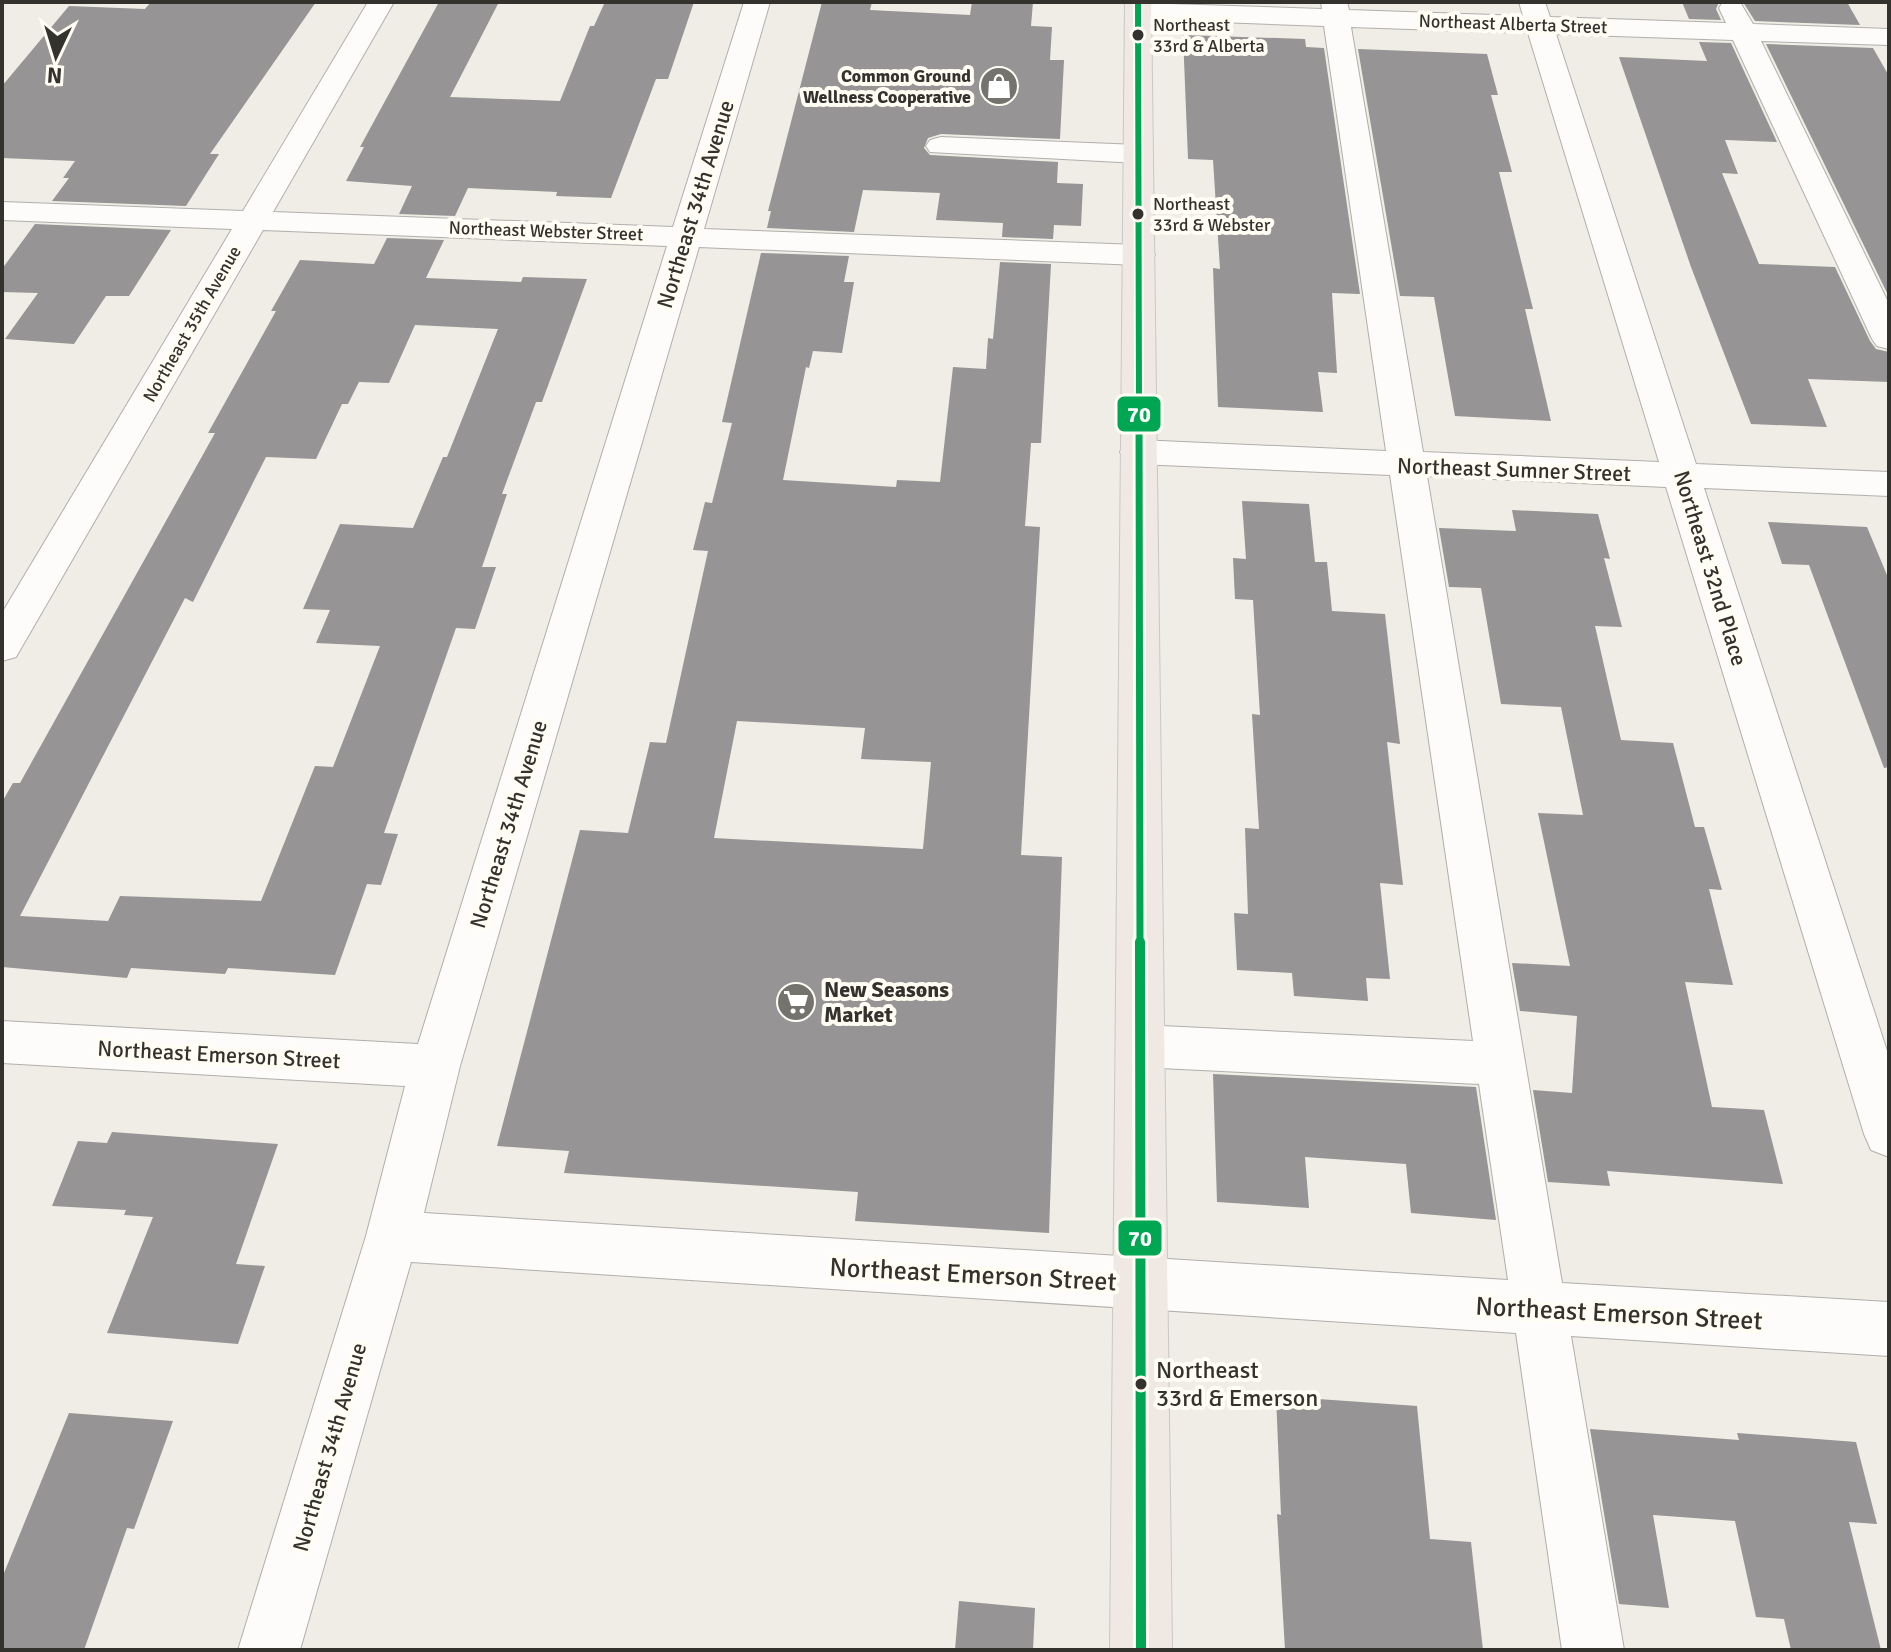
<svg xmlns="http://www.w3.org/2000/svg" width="1891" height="1652" viewBox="0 0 1891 1652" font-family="Signika,sans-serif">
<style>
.building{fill:#969494;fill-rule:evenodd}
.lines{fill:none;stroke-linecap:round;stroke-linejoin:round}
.minor-casing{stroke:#b0afaa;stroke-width:2}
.major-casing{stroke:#c9c8c4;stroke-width:2}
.minor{fill:#fdfcfb;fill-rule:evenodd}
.major{fill:#efe8e3;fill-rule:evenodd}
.bus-1-far2-casing{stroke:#fffdf4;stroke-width:10}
.bus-1-far1-casing{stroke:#fffdf4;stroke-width:13}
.bus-1-casing{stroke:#fffdf4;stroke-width:16}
.bus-1-far2{stroke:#00a651;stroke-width:6}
.bus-1-far1{stroke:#00a651;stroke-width:7}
.bus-1{stroke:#00a651;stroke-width:10}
.bus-dot{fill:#33322d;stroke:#fffdf4;stroke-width:3}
.labels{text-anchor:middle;stroke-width:8;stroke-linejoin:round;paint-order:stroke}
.far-street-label{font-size:18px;fill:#33322d;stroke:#fffdf4}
.far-bus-label{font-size:18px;fill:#33322d;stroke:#fffdf4;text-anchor:start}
.far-poi-label{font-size:18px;font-weight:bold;fill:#33322d;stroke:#fffdf4;text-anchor:end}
.street-label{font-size:22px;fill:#33322d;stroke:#fffdf4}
.poi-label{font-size:22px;font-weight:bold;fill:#33322d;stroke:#fffdf4;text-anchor:start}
.near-bus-label{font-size:24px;fill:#33322d;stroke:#fffdf4;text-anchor:start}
.near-street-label{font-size:26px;fill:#33322d;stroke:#fffdf4}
.line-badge{stroke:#fffdf4;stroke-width:3}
.badge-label{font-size:22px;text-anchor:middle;font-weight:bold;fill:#fff}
</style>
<rect width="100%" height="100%" fill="#efede6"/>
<!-- building -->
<g class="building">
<path d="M151,2H316L210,154H219L186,206L52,201L69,178H63L75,161L2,158V86L69,6L145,9Z"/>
<path d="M439,2H499L450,97L560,101L590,26H594L605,2H694L668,79H656L611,198L556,196L557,192L468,188L455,216L399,214L412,186L346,181L364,147H360Z"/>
<path d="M822,2H872L870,10L970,15L972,2H1033L1031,26L1052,27L1050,60H1064L1060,139L941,134L928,138L924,148L930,155L1058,162L1057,183L1083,184L1081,226L1054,225L1053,239L1002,237L1003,223L936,220L940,193L863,190L854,232L767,228L771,211H768Z"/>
<path d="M1682,2H1719L1716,9L1721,20L1689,19Z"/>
<path d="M1743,2H1847L1860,25L1755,21Z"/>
<path d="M1183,35L1305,39L1306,47L1324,48L1360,294L1332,293L1337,373L1318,372L1323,412L1218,407L1213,268L1220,269L1213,160L1188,159Z"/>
<path d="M1699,42L1731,43L1777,142L1725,140L1738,174L1722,173L1759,264L1835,267L1870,341L1876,349L1889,352V382L1808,379L1827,427L1751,424L1691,267L1619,57L1707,61Z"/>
<path d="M1766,44L1873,48L1889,76V297Z"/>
<path d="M1358,49L1487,54L1498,95H1491L1512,172H1499L1533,309H1525L1551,421L1455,416L1434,297L1400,296Z"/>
<path d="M35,224L171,230L129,296H106L74,344L5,339L38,293L2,292V269Z"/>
<path d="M387,238L444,240L426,278L521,282L523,277L587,279L542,402H536L502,494H507L482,567H496L475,629L456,628L384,833L398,834L381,885L367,884L335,975L228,968L225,974L131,968L127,978L2,967V802L13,783H20L215,433H208L276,311H271L300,260L374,264ZM415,325L498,329L447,457H443L413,528L340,524L303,609L330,610L316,643L380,646L333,767L315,766L261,901L120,896L108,921L20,916L185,598L193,602L266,457L316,459L342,404H348L359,382L389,383Z"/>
<path d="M761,253L849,256L844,282H854L842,353L813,351L809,368L806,367L783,480L896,487L897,480L940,482L953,367L986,369L988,338L993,339L1000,262L1051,264L1041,443H1031L1025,526L1040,527L1021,855L1062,857L1049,1233L855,1221L858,1192L564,1173L569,1151L497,1146L580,830L628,833L650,742L666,743L708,551L693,550L705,502L712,503L732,423L722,422ZM737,721L865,728L861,759L931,762L923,849L714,838Z"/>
<path d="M1242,501L1309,504L1315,562H1327L1332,611L1385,614L1400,744L1387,742L1403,885L1380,883L1390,979L1366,978L1368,1001L1294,996L1292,973L1237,970L1234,913L1248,914L1245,828L1259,829L1252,714L1260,715L1253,600L1235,599L1233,558L1246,559Z"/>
<path d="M1512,510L1598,514L1610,559L1604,558L1622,627L1595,626L1621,740L1673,743L1695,827H1704L1722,890L1709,889L1733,985L1685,982L1712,1107L1764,1110L1783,1184L1607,1171L1610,1186L1548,1182L1533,1090L1572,1093L1577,1016L1520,1011L1512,963L1570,966L1538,813L1583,815L1561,707L1501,704L1481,588L1449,587L1439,528L1516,531Z"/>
<path d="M1768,522L1867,527L1889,580V767L1884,768L1809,565L1782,564Z"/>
<path d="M1213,1074L1476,1087L1496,1220L1411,1213L1406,1164L1305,1157L1309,1208L1217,1202Z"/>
<path d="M112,1132L278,1144L236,1264L265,1266L238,1344L107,1333L153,1217L124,1215L126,1210L52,1206L78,1141L107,1143Z"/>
<path d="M1276,1396L1417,1406L1430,1539L1471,1542L1483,1650H1285L1277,1514L1281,1515Z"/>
<path d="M69,1413L173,1421L134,1529L127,1528L84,1650H2V1578Z"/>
<path d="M1590,1429L1739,1440L1737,1433L1856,1442L1877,1524L1849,1522L1881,1650H1791L1784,1619L1756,1617L1735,1521L1653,1515L1669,1608L1619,1604Z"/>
<path d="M959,1601L1035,1608L1033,1650H955Z"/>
</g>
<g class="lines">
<!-- minor casing -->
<g class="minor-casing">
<g id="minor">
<path d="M368,2H394L273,212L673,227L744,2H770L704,229L1139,245L1150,248L1155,255L1150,262L1139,265L699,247L460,1066L424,1213L1508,1280L1479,1084L1140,1067L1123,1061L1116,1046L1123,1031L1140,1025L1473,1041L1390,475L1138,464L1125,460L1120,452L1125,444L1138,440L1386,451L1324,26L1138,19L1128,17L1125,11L1128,5L1138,3L1322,9L1321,2H1347L1349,10L1523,16L1519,2H1545L1550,17L1726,23L1719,8L1723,2H1740L1753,24L1889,29V45L1761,41L1889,304V349L1877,346L1872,339L1733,40L1556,34L1696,464L1889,472V496L1704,488L1889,1057V1157L1871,1150L1864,1134L1666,487L1427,476L1562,1283L1889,1302V1356L1571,1336L1624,1650H1562L1516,1333L411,1262L300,1650H238L366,1236L405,1086L2,1063V1021L418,1044L667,246L263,230L16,657L2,661V613L232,229L2,220V202L243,211ZM1351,27L1528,33L1659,462L1423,452Z"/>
<path d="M941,137L1138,145L1149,148L1153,154L1149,160L1138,163L930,152L926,146L930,140Z"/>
</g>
</g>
<!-- major casing -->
<g class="major-casing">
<path id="major" d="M1125,2H1151L1172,1650H1110Z"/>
</g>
<!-- minor -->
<use href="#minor" class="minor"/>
<!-- major -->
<use href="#major" class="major"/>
<!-- bus-1-far2 casing -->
<g class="bus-1-far2-casing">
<path id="bus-1-far2" d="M1138,2L1139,408"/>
</g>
<!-- bus-1-far1 casing -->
<g class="bus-1-far1-casing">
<path id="bus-1-far1" d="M1139,406L1140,944"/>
</g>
<!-- bus-1 casing -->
<g class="bus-1-casing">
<path id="bus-1" d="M1140,942L1141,1650"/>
</g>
<!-- bus-1-far2 -->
<use href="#bus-1-far2" class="bus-1-far2"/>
<!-- bus-1-far1 -->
<use href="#bus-1-far1" class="bus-1-far1"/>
<!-- bus-1 -->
<use href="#bus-1" class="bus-1"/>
</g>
<!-- icons -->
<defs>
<g id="shop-disc" transform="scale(2)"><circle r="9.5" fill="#75736e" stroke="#fffdf4"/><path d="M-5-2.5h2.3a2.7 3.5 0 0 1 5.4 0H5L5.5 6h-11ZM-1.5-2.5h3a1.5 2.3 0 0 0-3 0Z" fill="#fff"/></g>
<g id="supermarket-disc" transform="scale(2)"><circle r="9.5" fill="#75736e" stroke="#fffdf4"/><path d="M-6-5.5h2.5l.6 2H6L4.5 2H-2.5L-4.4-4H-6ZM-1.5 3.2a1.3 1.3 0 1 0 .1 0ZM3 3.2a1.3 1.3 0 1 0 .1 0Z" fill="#fff"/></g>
</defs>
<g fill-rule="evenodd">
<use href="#shop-disc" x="999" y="86"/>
<use href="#supermarket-disc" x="796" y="1002"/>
</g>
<!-- markers -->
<g class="bus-dot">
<circle cx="1138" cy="35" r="7"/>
<circle cx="1138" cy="214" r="7"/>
<circle cx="1141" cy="1384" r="7"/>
</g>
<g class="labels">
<!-- far-street labels -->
<g class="far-street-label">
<text transform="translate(1513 24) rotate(2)" y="6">Northeast Alberta Street</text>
<text transform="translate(546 231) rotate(2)" y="6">Northeast Webster Street</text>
<text transform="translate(192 324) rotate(-60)" y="6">Northeast 35th Avenue</text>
</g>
<!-- far-bus labels -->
<g class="far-bus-label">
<text x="1153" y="31">Northeast<tspan x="1153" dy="21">33rd &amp; Alberta</tspan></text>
<text x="1153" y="210">Northeast<tspan x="1153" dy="21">33rd &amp; Webster</tspan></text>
</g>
<!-- far-poi labels -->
<g class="far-poi-label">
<text x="971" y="82">Common Ground<tspan x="971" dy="21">Wellness Cooperative</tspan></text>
</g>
<!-- street labels -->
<g class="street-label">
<text transform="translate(695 204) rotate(-73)" y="8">Northeast 34th Avenue</text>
<text transform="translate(1514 469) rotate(2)" y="8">Northeast Sumner Street</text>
<text transform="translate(1711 568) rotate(73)" y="8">Northeast 32nd Place</text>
<text transform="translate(508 824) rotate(-73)" y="8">Northeast 34th Avenue</text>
<text transform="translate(219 1054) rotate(3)" y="8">Northeast Emerson Street</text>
<text transform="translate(329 1447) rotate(-74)" y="8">Northeast 34th Avenue</text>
</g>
<!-- poi labels -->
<g class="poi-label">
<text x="824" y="997">New Seasons<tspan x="824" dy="25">Market</tspan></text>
</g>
<!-- near-bus labels -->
<g class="near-bus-label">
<text x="1156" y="1378">Northeast<tspan x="1156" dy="28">33rd &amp; Emerson</tspan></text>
</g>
<!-- near-street labels -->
<g class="near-street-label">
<text transform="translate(973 1274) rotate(3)" y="9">Northeast Emerson Street</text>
<text transform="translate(1619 1313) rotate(3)" y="9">Northeast Emerson Street</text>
</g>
</g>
<g class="line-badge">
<rect x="1116" y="395" width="46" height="38" rx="8" fill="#00a651"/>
<rect x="1117" y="1219" width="46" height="38" rx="8" fill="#00a651"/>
</g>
<g class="badge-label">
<text x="1139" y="422">70</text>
<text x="1140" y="1246">70</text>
</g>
<!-- border -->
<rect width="1891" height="1652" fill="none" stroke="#33322d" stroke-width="8"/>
<!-- north arrow -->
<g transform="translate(56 56) rotate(184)" stroke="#fffdf4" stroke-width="6" paint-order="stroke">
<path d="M0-6L14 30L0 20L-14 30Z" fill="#33322d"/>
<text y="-12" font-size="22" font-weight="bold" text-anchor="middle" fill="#33322d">N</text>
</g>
</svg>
